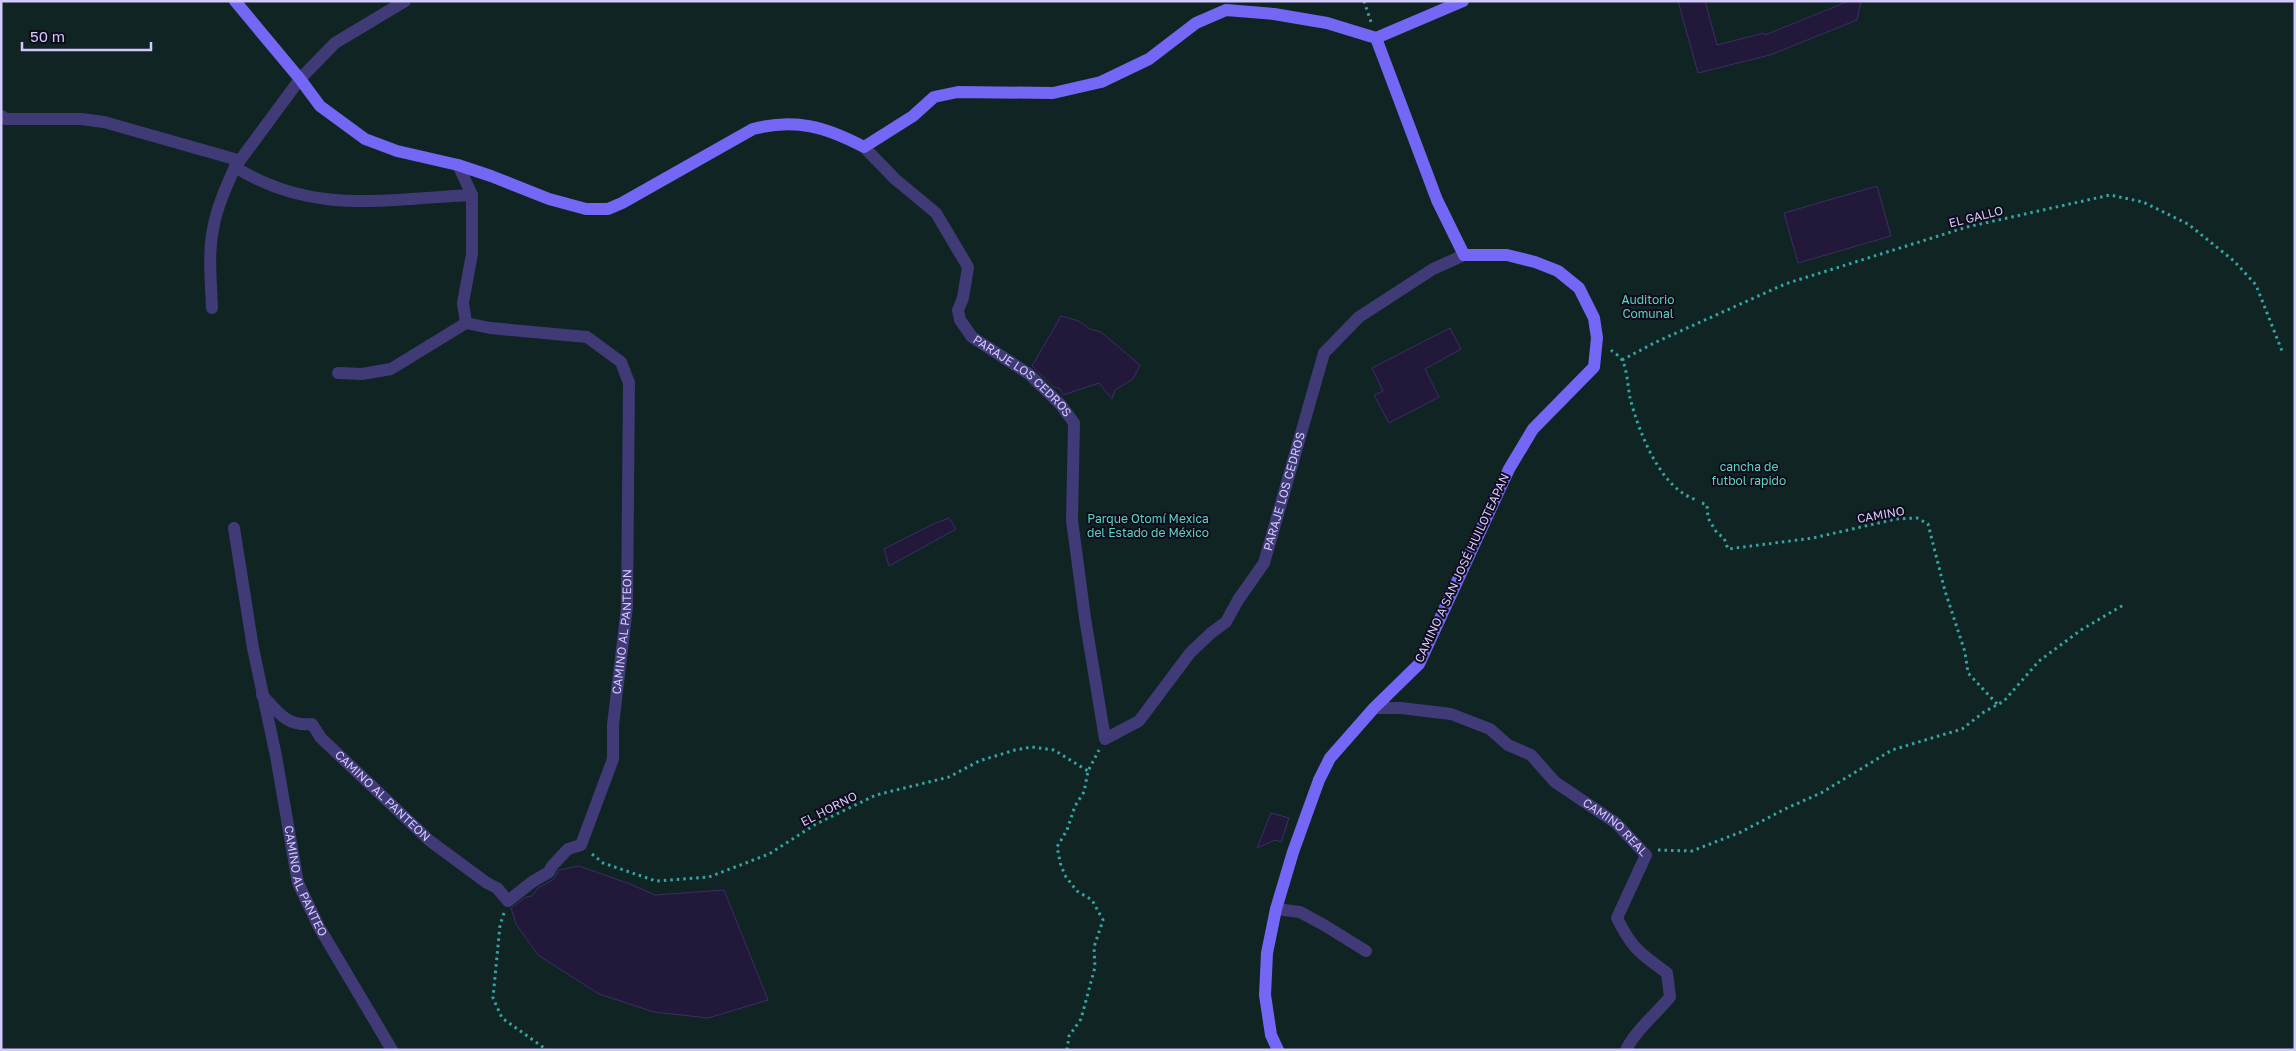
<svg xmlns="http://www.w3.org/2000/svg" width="2296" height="1051" viewBox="0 0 2296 1051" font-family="'Golos Text',sans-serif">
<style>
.park{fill:#102424}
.building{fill:#22193a;stroke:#3c2d65}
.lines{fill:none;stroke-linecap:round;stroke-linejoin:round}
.path{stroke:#34a4a5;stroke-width:3;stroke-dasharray:2.5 4;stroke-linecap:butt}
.minor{stroke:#403a77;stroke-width:12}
.secondary{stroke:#7467f5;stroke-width:12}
.labels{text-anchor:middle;stroke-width:4;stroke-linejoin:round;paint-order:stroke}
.street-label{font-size:12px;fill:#d2c9fc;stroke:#100c1b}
.park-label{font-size:12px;fill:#5bd5bf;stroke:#100c1b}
</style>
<rect width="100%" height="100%" fill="#100c1b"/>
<!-- park -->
<rect class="park" x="1" y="1" width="2294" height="1049"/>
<!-- building -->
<g class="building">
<path d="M1678,1H1705L1717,45L1764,33L1765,35L1849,1H1861L1857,20L1770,55L1698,73Z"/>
<path d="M1877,186L1891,236L1798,263L1784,213Z"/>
<path d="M1061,316L1079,321L1090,329L1101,332L1140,365L1133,379L1115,390L1112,399L1099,383L1063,395L1060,389L1054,387L1032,366Z"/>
<path d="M1450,328L1461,349L1425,369L1439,397L1389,423L1374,395L1383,391L1372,368Z"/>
<path d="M949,518L956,529L889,566L884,549L933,524Z"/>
<path d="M1271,813L1289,818L1281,842L1275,840L1257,848Z"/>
<path d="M579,866L630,884L655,895L724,890L768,1000L708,1018L654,1012L599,994L538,955L516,924L511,908L526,897L532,896L538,888L554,879L559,870Z"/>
</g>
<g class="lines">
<!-- path -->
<g class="path">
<path d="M1364,1L1371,22"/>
<path d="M1611,350C1614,353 1620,356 1622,360C1627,368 1628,388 1630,398C1639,432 1660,489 1697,500"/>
<path d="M1622,360L1656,342L1785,284L1967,227L2110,195L2143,202L2188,224L2234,261L2256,285L2282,351"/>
<path d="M1702,503L1707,505L1708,518L1717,533L1724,538L1728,549L1813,538L1896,519L1917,518L1928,524L1945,591L1965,652L1968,673L1998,705"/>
<path d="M1658,850L1692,851L1741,832L1785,809L1821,793L1892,750L1962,729L1984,712L2004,701L2039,661L2081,630L2125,604"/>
<path d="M592,854L603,863L656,881L709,877L769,854L816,824L876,795L949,777L979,761L1015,750L1032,747L1054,750L1088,771"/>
<path d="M504,913L500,925L493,998L502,1018L547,1050"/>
<path d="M1067,1050L1069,1036L1081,1019L1095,967L1094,947L1103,920L1092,900L1077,891L1066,877L1061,866L1057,847L1067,830L1075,806L1084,792L1088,771L1099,750"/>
</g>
<!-- minor -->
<g class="minor">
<path d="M405,1L335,43L300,79L235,167C313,216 385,199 472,195"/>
<path d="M1,116L6,119H81L104,122L238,160"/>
<path id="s1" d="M864,147L895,179L936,213L968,267L963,298L958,310L960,320L972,337L1029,374L1061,405L1074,423L1072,520L1085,618L1105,739L1139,721L1190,653L1211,633L1226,622L1238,600L1264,563L1324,353L1359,317L1433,269L1464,255"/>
<path d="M458,165L472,195V254L463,303L466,323"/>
<path d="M212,308C211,282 208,255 213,229C217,207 226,187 235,167"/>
<path d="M338,373L362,374L391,369L466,323"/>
<path id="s2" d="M234,528L253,648L276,756L298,883L319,927L392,1050"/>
<path id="s3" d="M262,695C278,712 287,727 312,724L321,738L430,841L487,883L497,888L508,901L532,882L549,872L552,866L568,849L581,845L613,759V725L627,607L629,383L621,362L587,337L490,328L466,323"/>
<path id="s4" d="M1374,708H1401L1451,714L1490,729L1508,745L1531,755L1555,782L1616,823L1646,855L1617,918C1632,949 1641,954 1667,973L1670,997C1656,1014 1635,1031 1626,1050"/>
<path d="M1276,909L1300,912L1324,925L1366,951"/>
</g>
<!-- secondary -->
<g class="secondary">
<path d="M235,1L300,79L320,106L365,139L397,151L458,165L491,176L549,199L586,209H608L622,203L753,129C796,118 826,127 864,147L913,116L934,97L958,92L1053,93L1101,82L1149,59L1196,23L1226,10L1274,14L1327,23L1376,38L1437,200L1464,255H1507L1535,262L1558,271L1579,288L1594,318L1597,338L1594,367L1533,429L1509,469L1419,664L1374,708L1330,758L1319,780L1293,852L1276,909L1267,953L1265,995L1271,1035L1278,1050"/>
<path d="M1376,38L1463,1"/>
</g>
</g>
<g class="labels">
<!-- street labels -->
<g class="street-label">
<text transform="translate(1976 217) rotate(-14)" y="4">EL GALLO</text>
<text dy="4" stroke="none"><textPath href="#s1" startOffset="300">PARAJE LOS CEDROS</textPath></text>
<text dy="4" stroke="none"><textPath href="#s1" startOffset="1005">PARAJE LOS CEDROS</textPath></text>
<text transform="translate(1881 515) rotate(-10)" y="4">CAMINO</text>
<text transform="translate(1462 568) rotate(-65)" y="4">CAMINO A SAN JOSÉ HUILOTEAPAN</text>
<text dy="4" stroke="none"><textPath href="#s3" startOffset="640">CAMINO AL PANTEON</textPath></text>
<text dy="4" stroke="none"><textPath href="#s3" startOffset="162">CAMINO AL PANTEON</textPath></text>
<text transform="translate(829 809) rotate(-27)" y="4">EL HORNO</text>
<text dy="4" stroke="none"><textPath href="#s4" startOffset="280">CAMINO REAL</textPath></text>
<text dy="4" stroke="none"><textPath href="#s2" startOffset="361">CAMINO AL PANTEO</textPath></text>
</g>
<!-- park labels -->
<g class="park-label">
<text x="1648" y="304">Auditorio<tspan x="1648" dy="14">Comunal</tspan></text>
<text x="1749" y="471">cancha de<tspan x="1749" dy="14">futbol rapido</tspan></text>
<text x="1148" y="523">Parque Otomí Mexica<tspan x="1148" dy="14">del Estado de México</tspan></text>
</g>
</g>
<!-- border -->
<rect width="2296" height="1051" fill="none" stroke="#d2c9fc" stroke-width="5"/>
<!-- scale -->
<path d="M22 42v8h129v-8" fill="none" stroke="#d2c9fc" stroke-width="2.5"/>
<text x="30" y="42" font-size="15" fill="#d2c9fc" stroke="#100c1b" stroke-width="4" paint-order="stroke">50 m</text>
</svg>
